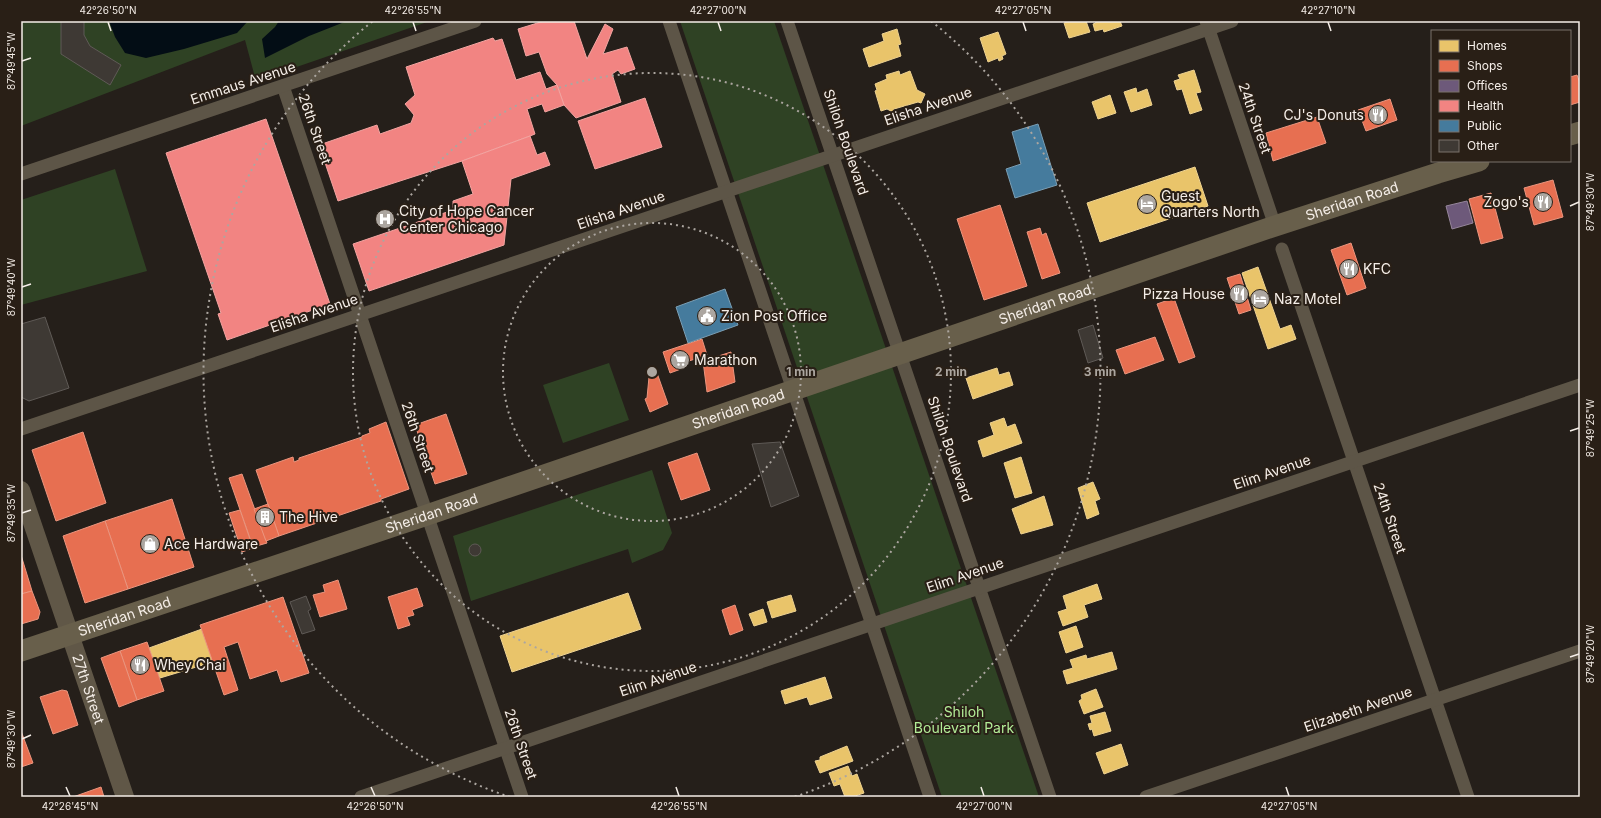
<svg xmlns="http://www.w3.org/2000/svg" width="1601" height="818" viewBox="0 0 1601 818" font-family="Inter,sans-serif">
<style>
.green{fill:#2f4224}
.water{fill:#030d15}
.homes{fill:#e9c46a;stroke:#edd190}
.shops{fill:#e76f51;stroke:#eb957e}
.offices{fill:#6d597a;stroke:#96869b}
.health{fill:#f28482;stroke:#f3a4a1}
.public{fill:#457b9d;stroke:#7a9eb4}
.building{fill:#3e3934;stroke:#5f5a56}
.lines{fill:none;stroke-linecap:round;stroke-linejoin:round}
.street{stroke:#5d5547;stroke-width:13}
.secondary{stroke:#605747;stroke-width:18}
.primary{stroke:#685f4b;stroke-width:21}
.ticks{fill:none;stroke:#f5eee8;stroke-width:1.5}
.ring{fill:none;stroke:#aca6a0;stroke-width:2;stroke-dasharray:2 4}
.labels{text-anchor:middle;stroke-width:4;stroke-linejoin:round;paint-order:stroke}
.street-label{font-size:14px;fill:#f5eee8;stroke:#291f16}
.poi-label{font-size:14px;fill:#f5eee8;stroke:#291f16;text-anchor:start}
.park-label{font-size:14px;fill:#b2ec97;stroke:#291f16}
.centre{fill:#aca6a0;stroke:#291f16;stroke-width:2}
.ring-label{font-size:12px;text-anchor:middle;font-weight:bold;fill:#aca6a0;stroke:#291f16;stroke-width:4;stroke-linejoin:round;paint-order:stroke}
.neatline{fill:none;stroke:#f5eee8;stroke-width:1.5}
.ticks-label{font-size:10px;text-anchor:middle;fill:#f5eee8}
</style>
<rect width="100%" height="100%" fill="#251f1a"/>
<!-- green -->
<g class="green">
<path d="M21,21H430L256,81L245,40L21,126Z"/>
<path d="M680,21H774L1039,797H942Z"/>
<path d="M115,169L147,271L21,305V200Z"/>
<path d="M609,363L629,420L563,443L543,385Z"/>
<path d="M652,470L672,533L663,550L632,563L628,549L471,601L453,536Z"/>
</g>
<!-- water -->
<g class="water">
<path d="M109,21H248L237,33L184,49L146,58L125,53L115,37Z"/>
<path d="M279,21H347L309,36L265,58L262,39L275,27Z"/>
</g>
<!-- homes -->
<g class="homes">
<path d="M1071,21H1086L1090,32L1069,38L1064,23Z"/>
<path d="M1095,21H1120L1122,26L1104,32L1103,29L1095,31L1093,24L1096,23Z"/>
<path d="M897,29L901,44L898,45L901,56L869,67L863,49L884,41L882,34Z"/>
<path d="M998,32L1006,54L1002,56L1003,59L999,61L998,58L988,62L980,38Z"/>
<path d="M1194,70L1201,92L1196,93L1202,110L1190,114L1182,89L1177,90L1174,81L1180,79L1178,75Z"/>
<path d="M899,71L900,75L910,71L917,90L925,94L921,103L918,102L894,109L893,112L887,109L881,111L875,91L877,90L875,84L887,79L886,75Z"/>
<path d="M1136,88L1137,93L1147,89L1152,105L1131,112L1124,92Z"/>
<path d="M1110,95L1116,113L1098,119L1092,102Z"/>
<path d="M1195,167L1208,206L1100,242L1087,203Z"/>
<path d="M1258,267L1280,329L1291,325L1296,339L1268,349L1242,273Z"/>
<path d="M997,368L999,375L1009,372L1013,385L973,399L966,378Z"/>
<path d="M1004,418L1007,427L1015,424L1022,443L983,457L978,441L994,435L990,423Z"/>
<path d="M1021,457L1032,493L1015,498L1004,463Z"/>
<path d="M1093,482L1100,499L1095,501L1099,514L1087,519L1078,488Z"/>
<path d="M1044,496L1053,525L1021,534L1012,509Z"/>
<path d="M1097,584L1102,599L1084,605L1088,617L1063,626L1058,612L1067,609L1063,596Z"/>
<path d="M628,593L641,629L512,672L500,636Z"/>
<path d="M791,595L796,611L772,618L767,602Z"/>
<path d="M763,609L767,622L754,626L749,614Z"/>
<path d="M1076,626L1083,647L1066,653L1059,632Z"/>
<path d="M202,629L213,662L160,678L149,648Z"/>
<path d="M1112,652L1117,669L1067,684L1063,671L1073,668L1070,660L1086,655L1087,659Z"/>
<path d="M825,677L832,698L810,705L807,697L785,704L781,691Z"/>
<path d="M1096,689L1103,707L1084,714L1079,701L1082,699L1081,695Z"/>
<path d="M1105,712L1111,731L1094,736L1092,729L1090,730L1088,724L1092,723L1090,716Z"/>
<path d="M1121,744L1128,765L1104,774L1096,753Z"/>
<path d="M847,746L853,761L820,773L815,761L820,760V757Z"/>
<path d="M848,766L852,776L857,774L864,793L852,797H845L840,784L834,786L829,773Z"/>
</g>
<!-- shops -->
<g class="shops">
<path d="M1577,75L1580,83V102L1570,105V77Z"/>
<path d="M1390,99L1397,120L1366,131L1358,110Z"/>
<path d="M1317,117L1326,143L1273,161L1266,133Z"/>
<path d="M1553,180L1563,217L1534,225L1524,188Z"/>
<path d="M1491,193L1503,238L1481,244L1469,199Z"/>
<path d="M1000,205L1027,286L984,300L957,219Z"/>
<path d="M1040,228L1042,235L1046,233L1060,273L1042,279L1027,232Z"/>
<path d="M1351,243L1366,288L1347,295L1331,250Z"/>
<path d="M1240,274L1251,310L1239,314L1227,278Z"/>
<path d="M1174,298L1195,357L1179,363L1157,304Z"/>
<path d="M1155,337L1164,360L1125,374L1116,350Z"/>
<path d="M702,339L707,355L680,364L681,369L670,373L663,352Z"/>
<path d="M731,352L735,382L707,392L703,361Z"/>
<path d="M657,373L668,404L650,412L645,399L647,398L649,377Z"/>
<path d="M446,414L467,474L435,484L415,425Z"/>
<path d="M386,422L409,489L381,499V501L279,536L256,470L293,457L294,462L299,460V458L362,437V436L370,433L369,429Z"/>
<path d="M83,432L106,503L56,521L32,450Z"/>
<path d="M697,453L710,490L681,500L668,463Z"/>
<path d="M242,474L267,543L253,547L229,478Z"/>
<path d="M172,499L194,567L128,589L105,521Z"/>
<path d="M268,504L279,536L266,541L254,509Z"/>
<path d="M240,510L253,548L242,552L229,513Z"/>
<path d="M105,521L128,589L85,603L63,536Z"/>
<path d="M21,555L32,591L21,594Z"/>
<path d="M338,580L347,609L320,617L313,595L325,592L323,585Z"/>
<path d="M417,588L423,606L412,610L414,615L407,617L410,625L398,629L388,597Z"/>
<path d="M32,591L40,612L38,619L21,624V594Z"/>
<path d="M283,597L309,673L281,682L277,670L250,679L238,642L224,647L238,690L224,695L200,625Z"/>
<path d="M735,605L743,630L730,635L722,610Z"/>
<path d="M147,642L164,691L137,700L120,651Z"/>
<path d="M120,651L137,700L119,707L101,658Z"/>
<path d="M62,690L67,691L78,725L53,734L40,697Z"/>
<path d="M21,731L33,763L21,767Z"/>
<path d="M101,787L104,797H73Z"/>
</g>
<!-- offices -->
<path class="offices" d="M1467,201L1473,223L1452,229L1446,206Z"/>
<!-- health -->
<g class="health">
<path d="M544,21H574L587,59L605,24L613,29L603,54L627,47L635,69L621,74L618,70L612,74L621,102L576,118L564,105L557,85L547,74L539,52L526,56L518,29Z"/>
<path d="M493,38L495,41L502,39L516,80L540,72L546,89L557,85L564,105L545,112L542,104L527,109L535,134L530,136L462,161L338,201L319,145L377,125L380,134L411,123L414,115L405,104L415,95L406,67Z"/>
<path d="M645,98L662,147L595,169L578,121Z"/>
<path d="M266,119L330,304L227,340L218,314L221,313L166,153Z"/>
<path d="M530,136L537,155L545,152L550,165L511,179L504,245L369,291L353,244L453,210V201L473,194L462,161Z"/>
</g>
<!-- public -->
<g class="public">
<path d="M1038,124L1057,185L1015,198L1006,169L1021,164L1012,132Z"/>
<path d="M725,289L738,325L688,343L676,307Z"/>
</g>
<!-- building -->
<g class="building">
<path d="M61,21H84V35L90,46L121,65L110,85L61,54Z"/>
<path d="M45,317L69,388L29,401L21,397V324Z"/>
<path d="M1093,325L1103,358L1088,363L1078,330Z"/>
<path d="M780,442L799,496L771,507L752,444Z"/>
<circle cx="475" cy="550" r="6"/>
<path d="M306,596L311,609L308,611L315,630L302,634L290,602Z"/>
</g>
<g class="lines">
<!-- street -->
<g class="street">
<path d="M669,21L930,797"/>
<path d="M787,21L1050,797"/>
<path d="M1206,21L1275,226"/>
<path d="M283,86L522,797"/>
<path d="M21,174L475,21"/>
<path d="M1282,249L1468,797"/>
<path d="M21,429L1232,21"/>
<path d="M361,797L1580,385"/>
<path d="M1146,797L1580,651"/>
</g>
<!-- secondary -->
<path class="secondary" id="s1" d="M21,490L125,797"/>
<!-- primary -->
<g class="primary">
<path d="M1570,135L1580,132"/>
<path id="s2" d="M21,651L427,515L1275,226L1438,173L1479,161"/>
</g>
</g>
<!-- ticks -->
<path class="ticks" d="M108,22L111,31M413,22L416,31M718,22L721,31M1023,22L1026,31M1328,22L1331,31M22,61L31,58M1570,206L1579,202M22,287L31,284M1570,431L1579,428M22,513L31,510M1570,657L1579,654M22,739L31,735M66,787L70,796M371,787L375,796M676,787L679,796M981,787L984,796M1286,787L1289,796"/>
<!-- distance rings -->
<g class="ring">
<circle cx="652" cy="372" r="149"/>
<circle cx="652" cy="372" r="299"/>
<path d="M510 797A448 448 0 0 1 373 21M931 21A448 448 0 0 1 794 797"/>
</g>
<!-- icons -->
<defs>
<g id="restaurant-disc" transform="scale(1)"><circle r="9.5" fill="#aca6a0" stroke="#291f16"/><path d="M-5-6h1v4h1v-4h1v4h1v-4h1v5L-1.5 .5V6h-2V.5L-5-1ZM5-6V6H3V1.5H1.5Q1.5-4 5-6Z" fill="#fff"/></g>
<g id="hotel-disc" transform="scale(1)"><circle r="9.5" fill="#aca6a0" stroke="#291f16"/><path d="M-6-4.5h1.5V1H6V5H4.5V3h-9V5H-6ZM-4 0a1.8 1.8 0 1 1 3.6 0ZM.5 0V-2.5h3Q6-2.5 6 0Z" fill="#fff"/></g>
<g id="hospital-disc" transform="scale(1)"><circle r="9.5" fill="#aca6a0" stroke="#291f16"/><path d="M-5-5h3v3.5h4V-5h3V5h-3V1.5h-4V5h-3Z" fill="#fff"/></g>
<g id="civic-disc" transform="scale(1)"><circle r="9.5" fill="#aca6a0" stroke="#291f16"/><path d="M-.6-6.5H3V-4.5H.6V-3L4-1V1h2V6H-6V1h2V-1L-.6-3ZM-1.2 2.5V6h2.4V2.5Z" fill="#fff"/></g>
<g id="supermarket-disc" transform="scale(1)"><circle r="9.5" fill="#aca6a0" stroke="#291f16"/><path d="M-6-5.5h2.5l.6 2H6L4.5 2H-2.5L-4.4-4H-6ZM-1.5 3.2a1.3 1.3 0 1 0 .1 0ZM3 3.2a1.3 1.3 0 1 0 .1 0Z" fill="#fff"/></g>
<g id="building-disc" transform="scale(1)"><circle r="9.5" fill="#aca6a0" stroke="#291f16"/><path d="M-4-6H4V6H1V3H-1V6H-4ZM-2.5-4.3h1.7v1.8h-1.7ZM.8-4.3h1.7v1.8H.8ZM-2.5-1h1.7V.8h-1.7ZM.8-1h1.7V.8H.8Z" fill="#fff"/></g>
<g id="shop-disc" transform="scale(1)"><circle r="9.5" fill="#aca6a0" stroke="#291f16"/><path d="M-5-2.5h2.3a2.7 3.5 0 0 1 5.4 0H5L5.5 6h-11ZM-1.5-2.5h3a1.5 2.3 0 0 0-3 0Z" fill="#fff"/></g>
</defs>
<g fill-rule="evenodd">
<use href="#restaurant-disc" x="1378" y="115"/>
<use href="#restaurant-disc" x="1543" y="202"/>
<use href="#hotel-disc" x="1147" y="204"/>
<use href="#hospital-disc" x="385" y="219"/>
<use href="#restaurant-disc" x="1349" y="269"/>
<use href="#restaurant-disc" x="1239" y="294"/>
<use href="#hotel-disc" x="1260" y="299"/>
<use href="#civic-disc" x="707" y="316"/>
<use href="#supermarket-disc" x="680" y="360"/>
<use href="#building-disc" x="265" y="517"/>
<use href="#shop-disc" x="150" y="544"/>
<use href="#restaurant-disc" x="140" y="665"/>
</g>
<g class="labels">
<!-- street labels -->
<g class="street-label">
<text transform="translate(243 83) rotate(-18)" y="5">Emmaus Avenue</text>
<text transform="translate(928 106) rotate(-19)" y="5">Elisha Avenue</text>
<text transform="translate(1255 118) rotate(71)" y="5">24th Street</text>
<text transform="translate(315 129) rotate(71)" y="5">26th Street</text>
<text transform="translate(846 142) rotate(71)" y="5">Shiloh Boulevard</text>
<text dy="5" stroke="none"><textPath href="#s2" startOffset="1405">Sheridan Road</textPath></text>
<text transform="translate(621 210) rotate(-19)" y="5">Elisha Avenue</text>
<text dy="5" stroke="none"><textPath href="#s2" startOffset="1081">Sheridan Road</textPath></text>
<text transform="translate(314 313) rotate(-19)" y="5">Elisha Avenue</text>
<text dy="5" stroke="none"><textPath href="#s2" startOffset="757">Sheridan Road</textPath></text>
<text transform="translate(418 437) rotate(71)" y="5">26th Street</text>
<text transform="translate(950 449) rotate(71)" y="5">Shiloh Boulevard</text>
<text transform="translate(1272 472) rotate(-19)" y="5">Elim Avenue</text>
<text dy="5" stroke="none"><textPath href="#s2" startOffset="433">Sheridan Road</textPath></text>
<text transform="translate(1390 518) rotate(71)" y="5">24th Street</text>
<text transform="translate(965 575) rotate(-19)" y="5">Elim Avenue</text>
<text dy="5" stroke="none"><textPath href="#s2" startOffset="109">Sheridan Road</textPath></text>
<text transform="translate(658 679) rotate(-19)" y="5">Elim Avenue</text>
<text dy="5" stroke="none"><textPath href="#s1" startOffset="210">27th Street</textPath></text>
<text transform="translate(1358 709) rotate(-19)" y="5">Elizabeth Avenue</text>
<text transform="translate(521 744) rotate(71)" y="5">26th Street</text>
</g>
<!-- poi labels -->
<g class="poi-label">
<text x="1364" y="120" text-anchor="end">CJ's Donuts</text>
<text x="1161" y="201">Guest<tspan x="1161" dy="16">Quarters North</tspan></text>
<text x="1529" y="207" text-anchor="end">Zogo's</text>
<text x="399" y="216">City of Hope Cancer<tspan x="399" dy="16">Center Chicago</tspan></text>
<text x="1363" y="274">KFC</text>
<text x="1225" y="299" text-anchor="end">Pizza House</text>
<text x="1274" y="304">Naz Motel</text>
<text x="721" y="321">Zion Post Office</text>
<text x="694" y="365">Marathon</text>
<text x="279" y="522">The Hive</text>
<text x="164" y="549">Ace Hardware</text>
<text x="154" y="670">Whey Chai</text>
</g>
<!-- park labels -->
<g class="park-label">
<text x="964" y="717">Shiloh<tspan x="964" dy="16">Boulevard Park</tspan></text>
</g>
</g>
<circle cx="652" cy="372" r="6" class="centre"/>
<g class="ring-label">
<text x="801" y="376">1 min</text>
<text x="951" y="376">2 min</text>
<text x="1100" y="376">3 min</text>
</g>
<!-- border -->
<rect width="1601" height="818" fill="none" stroke="#291f16" stroke-width="44"/>
<!-- legend -->
<rect x="1431" y="30" width="140" height="132" fill="#291f16" stroke="#7b726a"/>
<rect x="1439" y="40" width="20" height="12" fill="#e9c46a" stroke="#7b726a"/>
<text x="1467" y="50" font-size="12" fill="#f5eee8">Homes</text>
<rect x="1439" y="60" width="20" height="12" fill="#e76f51" stroke="#7b726a"/>
<text x="1467" y="70" font-size="12" fill="#f5eee8">Shops</text>
<rect x="1439" y="80" width="20" height="12" fill="#6d597a" stroke="#7b726a"/>
<text x="1467" y="90" font-size="12" fill="#f5eee8">Offices</text>
<rect x="1439" y="100" width="20" height="12" fill="#f28482" stroke="#7b726a"/>
<text x="1467" y="110" font-size="12" fill="#f5eee8">Health</text>
<rect x="1439" y="120" width="20" height="12" fill="#457b9d" stroke="#7b726a"/>
<text x="1467" y="130" font-size="12" fill="#f5eee8">Public</text>
<rect x="1439" y="140" width="20" height="12" fill="#3e3934" stroke="#7b726a"/>
<text x="1467" y="150" font-size="12" fill="#f5eee8">Other</text>
<rect x="22" y="22" width="1557" height="774" class="neatline"/>
<g class="ticks-label">
<text x="108" y="14">42°26'50"N</text>
<text x="413" y="14">42°26'55"N</text>
<text x="718" y="14">42°27'00"N</text>
<text x="1023" y="14">42°27'05"N</text>
<text x="1328" y="14">42°27'10"N</text>
<text transform="translate(11 61) rotate(-90)" y="4">87°49'45"W</text>
<text transform="translate(1590 202) rotate(-90)" y="4">87°49'30"W</text>
<text transform="translate(11 287) rotate(-90)" y="4">87°49'40"W</text>
<text transform="translate(1590 428) rotate(-90)" y="4">87°49'25"W</text>
<text transform="translate(11 513) rotate(-90)" y="4">87°49'35"W</text>
<text transform="translate(1590 654) rotate(-90)" y="4">87°49'20"W</text>
<text transform="translate(11 739) rotate(-90)" y="4">87°49'30"W</text>
<text x="70" y="810">42°26'45"N</text>
<text x="375" y="810">42°26'50"N</text>
<text x="679" y="810">42°26'55"N</text>
<text x="984" y="810">42°27'00"N</text>
<text x="1289" y="810">42°27'05"N</text>
</g>
</svg>
